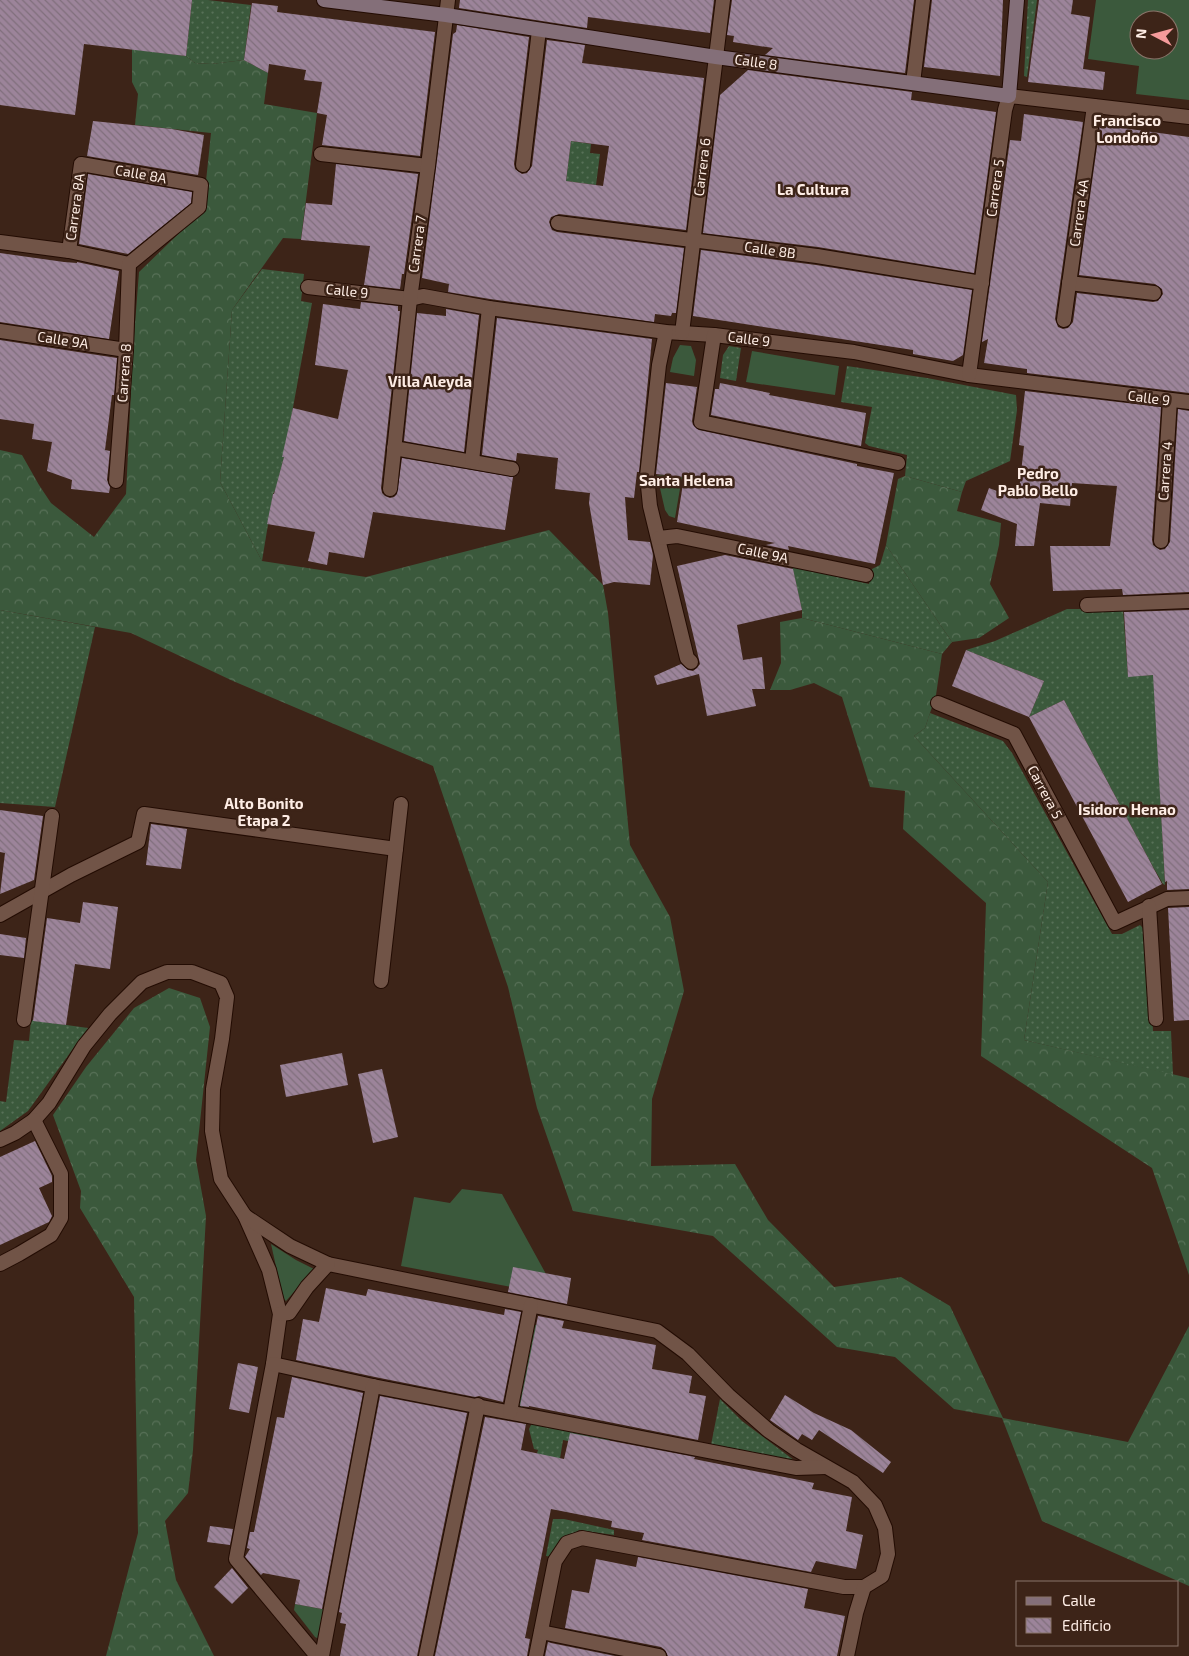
<svg xmlns="http://www.w3.org/2000/svg" width="1189" height="1656" viewBox="0 0 1189 1656" font-family="'Exo 2',sans-serif">
<style>
.grass{fill:url(#grass-dots)}
.forest{fill:url(#forest-crowns)}
.garden{fill:#3b593c;fill-rule:evenodd}
.building{fill:url(#building-back-hatch);fill-rule:evenodd}
.lines{fill:none;stroke-linecap:round;stroke-linejoin:round}
.minor-casing{stroke:#230c03;stroke-width:16}
.secondary-casing{stroke:#230c03;stroke-width:16}
.minor{stroke:#715447;stroke-width:14}
.secondary{stroke:#846f79;stroke-width:14}
.labels{text-anchor:middle;stroke-width:5;stroke-linejoin:round;paint-order:stroke}
.street-label{font-size:14px;fill:#feede5;stroke:#3d2418}
.neighbourhood-label{font-size:15px;font-weight:bold;fill:#feede5;stroke:#3d2418}
</style>
<defs>
<pattern id="grass-dots" width="8" height="8" patternUnits="userSpaceOnUse" patternTransform="scale(1.25)"><rect width="8" height="8" fill="#3b593c"/><path d="M2 2h.1M6 6h.1" fill="none" stroke="#587158" stroke-width="1.8" stroke-linecap="round"/></pattern>
<pattern id="forest-crowns" width="20" height="18" patternUnits="userSpaceOnUse" patternTransform="scale(1.25)"><rect width="20" height="18" fill="#3b593c"/><path d="M2 6a3 3 0 1 1 6 0M12 15a3 3 0 1 1 6 0" fill="none" stroke="#587158"/></pattern>
<pattern id="building-back-hatch" width="6" height="6" patternUnits="userSpaceOnUse" patternTransform="scale(1.25)"><rect width="6" height="6" fill="#9c849a"/><path d="M-1 5l2 2M0 0l6 6M5-1l2 2" fill="none" stroke="#806f7c"/></pattern>
</defs>
<rect width="100%" height="100%" fill="#3d2418"/>
<!-- grass -->
<g class="grass">
<path d="M192,0H208L251,5L244,60L211,64L195,63L186,56Z"/>
<path d="M1028,0H1037L1027,77L1024,76Z"/>
<path d="M571,141L591,144L590,153L600,154L596,185L566,181Z"/>
<path d="M262,269L304,274L301,301L312,303L284,457L276,489L273,494L262,561L220,482L232,310Z"/>
<path d="M729,346L741,348L736,381L720,378L723,355Z"/>
<path d="M847,366L927,378L1016,395L1017,410L1010,461L966,481L962,492L905,476L907,455L869,446L865,443L872,407L841,402Z"/>
<path d="M886,545L952,642L942,654L802,618V610L792,566L869,584L872,569L880,565Z"/>
<path d="M1067,609H1123L1128,676L1154,675L1165,885L1163,884L1152,865L1064,700L1029,717L1044,681L966,650L995,641Z"/>
<path d="M0,610L95,627L55,807L0,803Z"/>
<path d="M930,713L1003,741L1012,753L1112,934H1122L1140,925L1143,928L1145,936L1147,992L1151,993L1153,1031H1171L1173,1075L1024,1040L1048,882L914,736L925,728Z"/>
<path d="M31,1020L88,1028L28,1111L0,1131V1101L6,1102L14,1040L29,1041Z"/>
<path d="M535,1325H538L522,1408L519,1404Z"/>
<path d="M720,1399L742,1421L795,1461L711,1445Z"/>
<path d="M533,1421L608,1436L610,1442L608,1449L563,1440L554,1496L537,1453L538,1450L534,1449L529,1429Z"/>
<path d="M553,1519H564L614,1530V1535L579,1530L570,1536L552,1557L546,1556Z"/>
</g>
<!-- forest -->
<g class="forest">
<path d="M132,49L186,56L195,63L211,64L244,60L268,73L264,104L317,113L301,239L283,238L232,310L220,482L262,561L366,577L549,530L603,585L608,613L630,845L670,917L684,991L652,1099L651,1166L735,1164L768,1220L834,1287L901,1277L950,1306L1003,1418L1128,1442L1189,1326V1586L1042,1521L1002,1418L954,1409L895,1357L837,1347L713,1236L573,1211L537,1108L508,987L433,766L233,681L131,633L0,610V450L22,455L39,485L51,503L94,537L126,494L133,350L139,272L203,210L211,133L135,125L138,94L132,82Z"/>
<path d="M905,476L962,492L957,511L1001,523L999,545L990,584L1009,618L979,638L952,642L886,545L898,479Z"/>
<path d="M802,618L942,654L936,695L925,728L914,736L1048,882L1024,1040L1189,1078V1275L1152,1168L981,1056L986,903L903,829L905,791L870,787L842,697L814,683L790,690H770L781,663L780,622Z"/>
<path d="M169,988L200,998L210,1027L196,1160L206,1216L193,1450L188,1493L165,1521L176,1580L214,1656H106L138,1533L134,1297L80,1208L81,1191L53,1115L86,1067L134,1008Z"/>
</g>
<!-- garden -->
<g class="garden">
<path d="M1096,0H1189V100L1136,94L1139,66L1088,59ZM1139,20H1169V50H1139Z"/>
<path d="M680,345L691,346L696,360L694,376L670,372L673,358Z"/>
<path d="M752,351L839,366L835,395L746,382Z"/>
<path d="M657,475L682,477L675,518L669,516L665,510Z"/>
<path d="M462,1189L502,1194L546,1274L543,1293L401,1266L414,1197L450,1203Z"/>
<path d="M271,1244L296,1260L314,1269L286,1301L283,1298Z"/>
<path d="M295,1604L327,1610L319,1639L315,1637L294,1610Z"/>
</g>
<!-- building -->
<g class="building">
<path d="M0,0H192L186,56L84,44L75,115L0,105Z"/>
<path d="M460,0H714L710,33L588,17L587,28L459,8Z"/>
<path d="M732,0H914L905,73L765,55L773,48L733,42L734,36L727,35Z"/>
<path d="M932,0H1003L1000,76L924,67Z"/>
<path d="M1039,0H1073L1071,14L1090,17L1083,69L1105,72L1103,90L1028,82Z"/>
<path d="M252,3L278,6L277,12L435,32L420,156L322,145L327,115L317,113L322,82L304,80L306,70L269,64L268,73L244,60Z"/>
<path d="M457,25L529,37L514,164L515,169L522,174L527,173L532,166L547,40L585,45L582,63L704,78L686,230L559,214L551,217L549,222L552,230L557,232L684,248L676,313H672L671,316L655,314L654,322L490,299L448,292L449,284L422,278L453,34L456,32ZM571,141L609,146L603,186L566,181Z"/>
<path d="M748,70L912,92L911,100L996,112L974,273L818,247L703,233L720,95Z"/>
<path d="M1024,114L1083,122L1055,319L1058,327L1063,329L1068,328L1073,322L1077,293L1153,302L1158,301L1163,294L1162,289L1155,284L1079,275L1100,125L1189,137V393L1027,373V369L984,363L988,339L982,342L1010,140L1021,141Z"/>
<path d="M93,121L172,129L204,135L198,175L87,156Z"/>
<path d="M336,164L418,174L404,274H402L400,289L364,285L370,246L301,240L306,203L332,205Z"/>
<path d="M88,174L192,192L191,203L128,254L79,244Z"/>
<path d="M701,250L816,265L972,290L963,355L953,361L913,354V350L693,316Z"/>
<path d="M0,253L64,262L77,263V262L119,271L109,339L0,322Z"/>
<path d="M361,302L398,306V311H400L381,488L382,493L385,496L390,498L394,497L397,494L402,458L513,477L505,530L373,512L364,558L329,552L327,565L308,561L315,532L267,524L273,494H274L284,457H282L293,408L338,419L348,370L315,365L323,304L360,309Z"/>
<path d="M446,309L479,315L464,452L404,441L417,313L446,316Z"/>
<path d="M497,318L652,339L639,472H637L634,498L625,497L628,540L650,542L653,555L650,585L614,582L603,585L589,503L590,493L555,489L558,458L517,453L516,461L482,455Z"/>
<path d="M0,340L117,358L114,395H112L105,450L110,451L107,480L110,487L109,493L71,489L72,480L47,471L52,442L32,439L34,424L0,419Z"/>
<path d="M666,383L697,387L692,421L693,425L699,430L857,464V466L894,473L875,564L788,546L789,550L766,545L775,543L677,522L684,477L656,474Z"/>
<path d="M720,383L770,393L769,395L866,413L861,446L711,415L715,389H719Z"/>
<path d="M1025,391L1161,407L1152,540L1153,545L1160,550L1165,549L1170,542L1178,409L1189,411V592L1123,595L1122,589L1053,591L1050,546H1110L1117,486L1072,483L1070,506L1040,503L1034,546H1015L1017,524L981,510L989,488L1018,499L1024,446L1019,445Z"/>
<path d="M725,555L793,569L802,610L737,625L743,660L762,657L765,689H752L756,706L707,716L699,674L657,685L654,676L681,664L688,670L693,671L697,668L700,664L677,566Z"/>
<path d="M1189,610V889L1167,890V881L1165,882L1153,675L1128,677L1124,612Z"/>
<path d="M966,650L1044,681L1029,717L952,686Z"/>
<path d="M1064,700L1162,884L1128,902L1029,717Z"/>
<path d="M0,810L43,816L34,880L0,894L5,853L0,852Z"/>
<path d="M151,824L187,829L181,869L146,865Z"/>
<path d="M83,902L118,907L110,969L75,964L66,1025L33,1021L47,918L80,923Z"/>
<path d="M1189,907V1020L1174,1021L1168,908Z"/>
<path d="M0,934L26,938L24,958L0,955Z"/>
<path d="M342,1053L348,1085L286,1097L280,1065Z"/>
<path d="M382,1069L398,1137L373,1143L358,1074Z"/>
<path d="M35,1141L52,1176V1182L39,1188L52,1216L49,1222L0,1245V1157Z"/>
<path d="M513,1267L571,1278L567,1304L508,1292Z"/>
<path d="M326,1288L366,1296L368,1289L504,1315L505,1309L521,1312L503,1402L479,1396L475,1397L375,1377L296,1360L303,1319L319,1322Z"/>
<path d="M538,1316L564,1321L562,1328L656,1345L652,1369L692,1376L689,1393L706,1396L698,1440L529,1406V1407L520,1406Z"/>
<path d="M238,1363L258,1367L249,1413L229,1409Z"/>
<path d="M292,1377L363,1393L322,1609L295,1604L300,1580L263,1573L261,1575L245,1557L250,1549L247,1548L250,1532H254L277,1417L284,1418Z"/>
<path d="M785,1395L814,1413L851,1430L891,1462L883,1473L819,1430L812,1440L802,1434L798,1440L770,1420Z"/>
<path d="M380,1396L467,1413L417,1656H340L346,1624L340,1623L342,1613L339,1612Z"/>
<path d="M485,1417L526,1424L521,1450L564,1459L570,1433L695,1457L694,1459L814,1483L812,1489L852,1497L846,1531L863,1535L856,1569L816,1561L811,1572L642,1540L644,1533L611,1527L612,1521L551,1509L525,1638L530,1639L527,1656H435Z"/>
<path d="M210,1526L233,1529L230,1545L207,1542Z"/>
<path d="M638,1557L808,1589L804,1608L845,1616L837,1656H668L665,1650L661,1647L565,1628L572,1590L589,1593L596,1559L636,1567Z"/>
<path d="M232,1568L248,1588L232,1604L214,1587Z"/>
<path d="M548,1642L551,1643L615,1656H545Z"/>
</g>
<g class="lines">
<!-- minor casing -->
<g class="minor-casing">
<g id="minor">
<path d="M913,83L923,0"/>
<path d="M321,154L428,166"/>
<path d="M523,165L539,30"/>
<path d="M558,223L817,256L982,283"/>
<path d="M0,242L69,251L129,264"/>
<path d="M69,251L81,164L201,185L199,207L129,264"/>
<path d="M1069,283L1154,293"/>
<path d="M308,287L410,299L423,296L489,308L666,332L714,335L854,352L969,375L1189,402"/>
<path d="M1064,320L1094,106"/>
<path d="M0,331L126,350"/>
<path d="M666,332L659,365L647,476L650,506L687,658L691,662"/>
<path d="M682,333L723,0"/>
<path d="M714,335L701,422L898,463"/>
<path d="M969,375L1005,110L1009,96L1189,117"/>
<path d="M394,448L512,469"/>
<path d="M472,461L489,308"/>
<path d="M116,481L126,350L129,264"/>
<path d="M390,489L410,299L428,166L448,0"/>
<path d="M659,538L677,536L866,575"/>
<path d="M1161,541L1170,400"/>
<path d="M1087,605L1189,601"/>
<path d="M938,703L1014,734L1115,923L1167,899L1189,898"/>
<path d="M1149,906L1156,1019"/>
<path d="M0,915L71,875L138,842L144,814L396,849"/>
<path d="M381,981L401,804"/>
<path d="M24,1020L52,816"/>
<path d="M0,1140L15,1133L34,1120L49,1103L84,1046L110,1014L142,982L167,972H192L221,983L227,997L222,1039L213,1089L212,1131L221,1179L245,1216L269,1270L280,1314L273,1364L236,1559L317,1656"/>
<path d="M245,1216L290,1246L328,1264L657,1331L688,1354L728,1395L769,1431L797,1450L853,1482L875,1505L885,1528L888,1554L882,1576L864,1587H844L582,1538L567,1543L555,1561L536,1656"/>
<path d="M0,1264L19,1254L51,1235L61,1218V1174L34,1120"/>
<path d="M280,1314L289,1313L307,1287L328,1264"/>
<path d="M273,1364L373,1386L796,1468L826,1467"/>
<path d="M510,1412L531,1305"/>
<path d="M541,1632L659,1656"/>
<path d="M322,1656L373,1386"/>
<path d="M426,1656L478,1405"/>
<path d="M847,1656L856,1613L864,1587"/>
</g>
</g>
<!-- secondary casing -->
<g class="secondary-casing">
<path id="secondary" d="M324,0L446,15L716,57L1009,96L1017,0"/>
</g>
<!-- minor -->
<use href="#minor" class="minor"/>
<!-- secondary -->
<use href="#secondary" class="secondary"/>
</g>
<g class="labels">
<!-- street labels -->
<g class="street-label">
<text transform="translate(756 62) rotate(8)" y="5">Calle 8</text>
<text transform="translate(702 167) rotate(-83)" y="5">Carrera 6</text>
<text transform="translate(141 174) rotate(10)" y="5">Calle 8A</text>
<text transform="translate(995 188) rotate(-82)" y="5">Carrera 5</text>
<text transform="translate(75 207) rotate(-82)" y="5">Carrera 8A</text>
<text transform="translate(1079 213) rotate(-82)" y="5">Carrera 4A</text>
<text transform="translate(417 244) rotate(-82)" y="5">Carrera 7</text>
<text transform="translate(770 250) rotate(8)" y="5">Calle 8B</text>
<text transform="translate(347 291) rotate(6)" y="5">Calle 9</text>
<text transform="translate(749 339) rotate(7)" y="5">Calle 9</text>
<text transform="translate(63 340) rotate(9)" y="5">Calle 9A</text>
<text transform="translate(124 373) rotate(-86)" y="5">Carrera 8</text>
<text transform="translate(1149 398) rotate(7)" y="5">Calle 9</text>
<text transform="translate(1165 471) rotate(-86)" y="5">Carrera 4</text>
<text transform="translate(763 553) rotate(12)" y="5">Calle 9A</text>
<text transform="translate(1045 792) rotate(62)" y="5">Carrera 5</text>
</g>
<!-- neighbourhood labels -->
<g class="neighbourhood-label">
<text x="1127" y="126">Francisco<tspan x="1127" dy="17">Londoño</tspan></text>
<text x="813" y="195">La Cultura</text>
<text x="430" y="387">Villa Aleyda</text>
<text x="1038" y="479">Pedro<tspan x="1038" dy="17">Pablo Bello</tspan></text>
<text x="686" y="486">Santa Helena</text>
<text x="264" y="809">Alto Bonito<tspan x="264" dy="17">Etapa 2</tspan></text>
<text x="1127" y="815">Isidoro Henao</text>
</g>
</g>
<!-- legend -->
<rect x="1016" y="1581" width="162" height="65" fill="#3d2418" stroke="#8a746a"/>
<rect x="1026" y="1597" width="25" height="8" fill="#846f79" stroke="#8a746a"/>
<text x="1062" y="1606" font-size="15" fill="#feede5">Calle</text>
<rect x="1026" y="1618" width="25" height="15" fill="url(#building-back-hatch)" stroke="#8a746a"/>
<text x="1062" y="1631" font-size="15" fill="#feede5">Edificio</text>
<!-- north arrow -->
<g transform="translate(1154 35) rotate(276)"><circle r="24" fill="#3d2418" stroke="#8a746a"/>
<path d="M0-4L9 19L0 12L-9 19Z" fill="#f59b9b"/>
<text y="-8" font-size="14" font-weight="bold" text-anchor="middle" fill="#feede5">N</text>
</g>
</svg>
